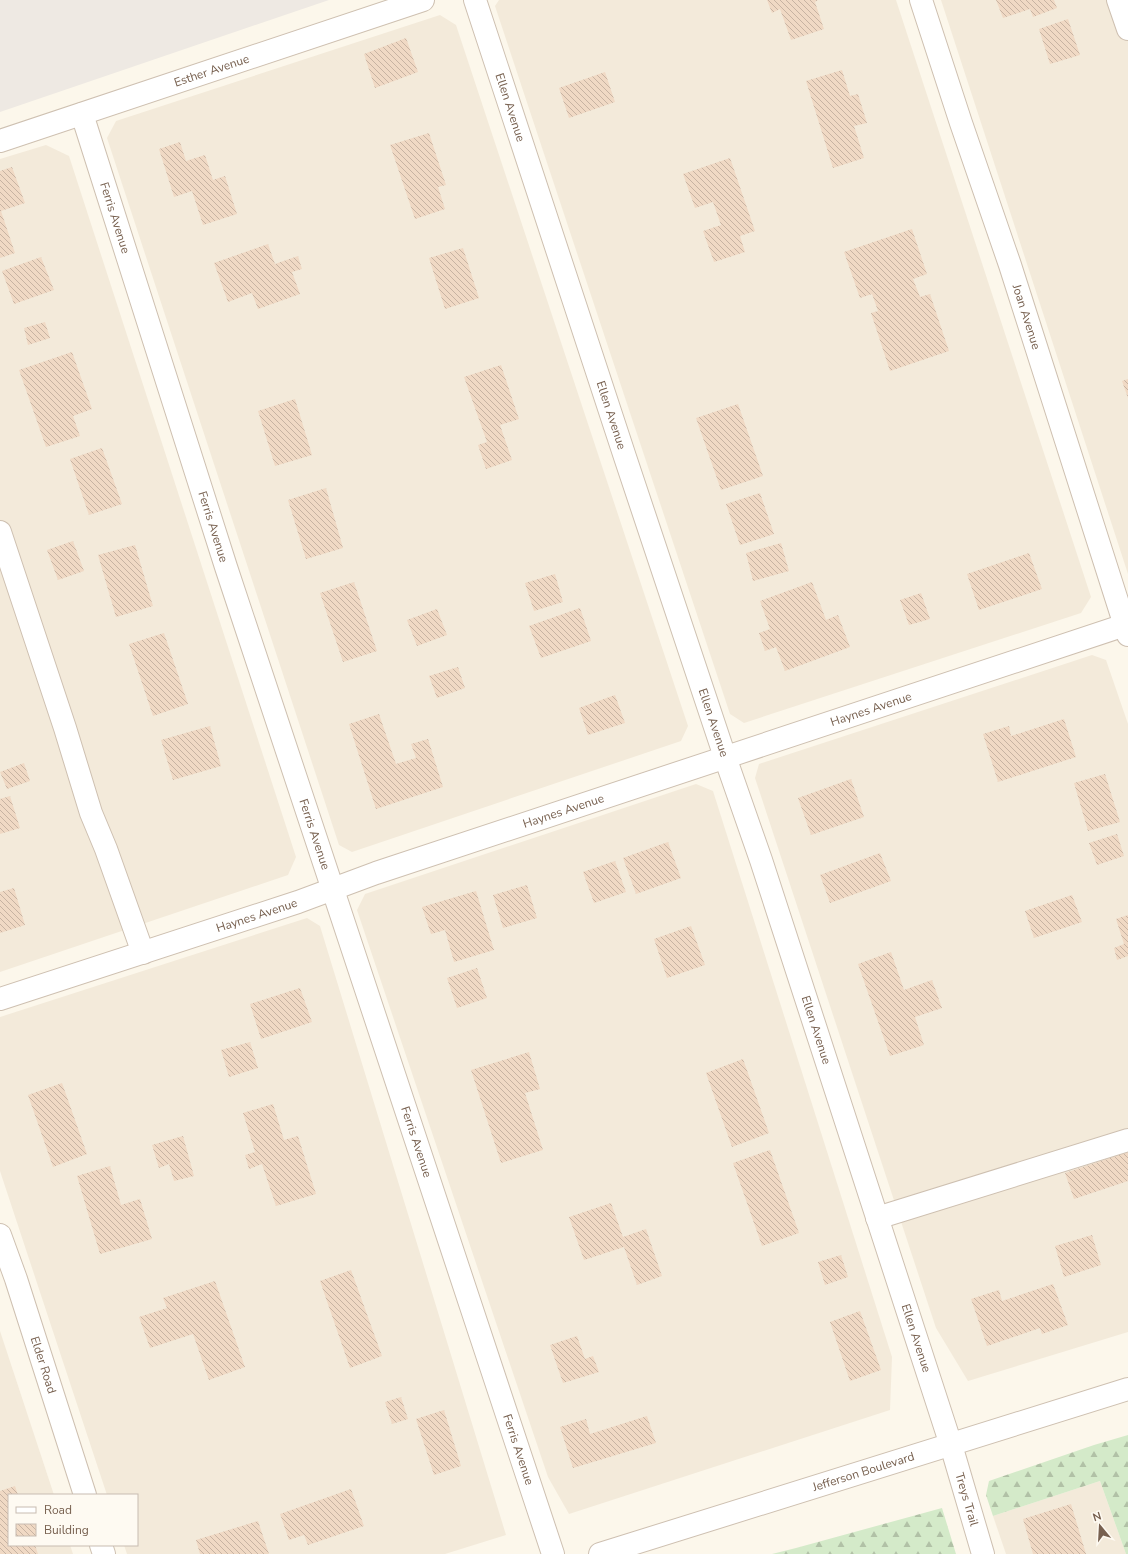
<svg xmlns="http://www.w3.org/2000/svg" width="1128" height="1554" viewBox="0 0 1128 1554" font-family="'Nunito Sans',sans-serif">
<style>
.residential{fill:#f3eada}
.industrial{fill:#eee9e3}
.forest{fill:url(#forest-firs)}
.building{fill:url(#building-back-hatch)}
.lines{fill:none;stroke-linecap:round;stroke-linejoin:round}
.minor-casing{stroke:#cec0b1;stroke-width:24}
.minor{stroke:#fff;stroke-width:22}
.labels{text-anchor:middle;stroke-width:4;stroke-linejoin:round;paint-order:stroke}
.street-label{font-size:12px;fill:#77604f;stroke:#fefaf2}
</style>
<defs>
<pattern id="forest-firs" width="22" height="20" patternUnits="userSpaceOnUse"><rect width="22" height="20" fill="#d4eac9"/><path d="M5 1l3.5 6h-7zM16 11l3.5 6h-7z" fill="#b1c1a6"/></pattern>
<pattern id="building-back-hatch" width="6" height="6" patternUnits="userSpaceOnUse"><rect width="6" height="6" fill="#f0d9c4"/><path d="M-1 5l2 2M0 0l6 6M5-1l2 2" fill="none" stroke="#c7b3a2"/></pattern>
</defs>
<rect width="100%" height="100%" fill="#fcf7eb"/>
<!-- residential -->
<g class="residential">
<path d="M499,0H896L1091,597L1081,613L744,723L730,714L495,6Z"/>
<path d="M941,0H1128V574Z"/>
<path d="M440,15L456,25L688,726L681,741L352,852L339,845L107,138L116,121Z"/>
<path d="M46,145L69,156L296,857L288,875L0,972V159Z"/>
<path d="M1092,655L1106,660L1128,724V1332L968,1381L936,1328L755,778L759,764Z"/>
<path d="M696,784L713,791L892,1357L890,1410L569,1514L548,1477L357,910L365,894Z"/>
<path d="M307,918L320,926L506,1535L445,1554H127L124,1545H137V1495H107L0,1171V1017Z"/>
<path d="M0,1331L54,1495H9V1545H70L73,1554H0Z"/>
<path d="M1100,1481L1126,1554H1006L993,1516Z"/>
</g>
<!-- industrial -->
<path class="industrial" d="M0,0H329L0,112Z"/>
<!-- forest -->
<g class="forest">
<path d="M1128,1435V1554H1126L1100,1481L993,1516L986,1495L989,1481L1094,1445Z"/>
<path d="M942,1508L956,1554H772L796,1548Z"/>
</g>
<!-- building -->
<g class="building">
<path d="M767,0H818L815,2L824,29L791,40L780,9L772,13Z"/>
<path d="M996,0H1054L1057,8L1033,17L1030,9L1003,18Z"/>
<path d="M1068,19L1080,55L1050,64L1039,29Z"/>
<path d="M406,38L418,72L375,88L364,54Z"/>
<path d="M842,70L850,96L858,94L867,123L854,126L864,158L833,168L806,81Z"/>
<path d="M605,72L615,102L569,118L559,88Z"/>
<path d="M429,133L446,185L438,187L445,209L415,219L390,145Z"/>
<path d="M180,142L186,161L205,155L213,180L225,176L237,214L203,225L192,191L174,197L159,149Z"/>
<path d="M730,158L755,231L740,236L745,252L714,262L703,231L721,225L713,202L695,208L683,174Z"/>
<path d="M12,167L25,203L1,211L15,253L0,258V171Z"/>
<path d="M912,229L927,274L913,279L920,297L930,294L949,351L890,371L871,313L878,311L872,294L860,298L844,252Z"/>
<path d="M268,244L275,264L298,256L302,269L292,272L300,294L258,309L252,293L228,302L214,263Z"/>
<path d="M463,248L479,298L445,309L429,258Z"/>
<path d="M41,257L54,290L14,304L2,271Z"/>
<path d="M45,322L50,338L28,345L24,328Z"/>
<path d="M72,352L92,409L73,416L80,436L46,447L19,370Z"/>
<path d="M501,365L519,419L500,425L512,460L486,469L478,445L487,442L464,377Z"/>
<path d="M1128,379V398L1122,381Z"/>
<path d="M295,399L312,455L275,466L258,411Z"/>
<path d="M738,404L763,476L721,490L696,418Z"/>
<path d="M102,448L122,504L89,515L70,459Z"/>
<path d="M326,488L343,548L306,559L288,500Z"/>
<path d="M760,493L774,534L740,545L726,504Z"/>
<path d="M73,541L84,571L58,580L47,550Z"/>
<path d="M781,543L789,571L753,581L746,553Z"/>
<path d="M135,545L153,606L116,617L98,555Z"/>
<path d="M1029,553L1042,589L979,610L967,574Z"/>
<path d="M555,574L563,602L534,611L525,583Z"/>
<path d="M354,582L377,651L343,662L320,593Z"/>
<path d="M812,582L826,620L838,615L850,647L785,671L776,647L765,651L759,633L770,629L760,601Z"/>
<path d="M921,593L930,619L909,625L900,600Z"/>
<path d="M580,608L591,641L541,658L529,626Z"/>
<path d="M437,609L447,635L417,646L407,620Z"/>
<path d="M164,633L188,704L153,716L129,644Z"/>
<path d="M458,667L465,688L437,698L429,676Z"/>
<path d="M615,695L625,723L588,735L579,708Z"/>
<path d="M379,714L396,764L416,758L411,744L428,739L443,787L376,809L349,724Z"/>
<path d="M1064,719L1076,757L998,782L983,734L1009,726L1011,736Z"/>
<path d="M210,726L221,766L173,780L161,740Z"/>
<path d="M24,763L30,781L7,789L0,772Z"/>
<path d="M1105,774L1120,822L1088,831L1074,783Z"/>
<path d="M851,779L864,817L811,835L798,798Z"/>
<path d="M10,796L20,828L0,834V799Z"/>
<path d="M1117,834L1124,856L1097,865L1089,843Z"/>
<path d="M668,842L681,878L636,894L623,858Z"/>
<path d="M880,853L891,881L830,903L820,875Z"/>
<path d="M615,861L626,892L594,903L583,872Z"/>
<path d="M527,885L537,918L503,928L493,895Z"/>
<path d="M14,888L25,925L0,933V892Z"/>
<path d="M476,891L494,950L454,962L445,930L431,934L422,907Z"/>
<path d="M1072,895L1082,922L1034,938L1025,911Z"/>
<path d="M1128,915V956L1117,960L1114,948L1124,944L1116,919Z"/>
<path d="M691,926L705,965L667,978L654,939Z"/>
<path d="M891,952L904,990L932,980L942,1008L915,1017L924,1045L890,1056L858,964Z"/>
<path d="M477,968L487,998L457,1008L447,978Z"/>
<path d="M300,988L312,1022L261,1039L250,1004Z"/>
<path d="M250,1042L258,1068L229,1077L221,1050Z"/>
<path d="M529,1052L540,1089L525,1093L543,1150L501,1163L471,1070Z"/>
<path d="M743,1059L769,1133L732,1147L706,1073Z"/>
<path d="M62,1083L87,1154L53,1167L28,1095Z"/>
<path d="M273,1104L284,1140L298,1136L316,1194L276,1206L262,1164L249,1169L245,1155L255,1152L243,1113Z"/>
<path d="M183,1136L194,1176L174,1181L169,1164L159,1168L152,1145Z"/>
<path d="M770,1150L799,1233L762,1246L733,1163Z"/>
<path d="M1128,1152V1181L1074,1199L1065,1173Z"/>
<path d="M110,1166L121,1205L140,1199L152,1239L100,1254L77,1176Z"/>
<path d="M611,1203L623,1237L646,1229L662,1276L637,1285L624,1247L584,1260L569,1217Z"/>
<path d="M1092,1235L1101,1265L1064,1277L1055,1246Z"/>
<path d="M841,1255L848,1277L825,1285L818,1262Z"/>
<path d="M351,1270L382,1356L350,1368L320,1281Z"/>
<path d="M215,1281L245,1367L209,1380L193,1334L150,1348L139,1317L167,1308L163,1298Z"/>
<path d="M1053,1284L1068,1325L1042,1334L1040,1328L987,1346L971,1299L999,1290L1002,1301Z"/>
<path d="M860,1311L881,1370L850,1381L830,1322Z"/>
<path d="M577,1336L585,1359L593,1356L599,1372L563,1383L550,1345Z"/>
<path d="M401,1397L408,1419L392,1424L385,1402Z"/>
<path d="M444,1410L461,1466L434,1475L416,1419Z"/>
<path d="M647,1416L656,1443L573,1468L560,1427L586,1419L590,1434Z"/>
<path d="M15,1486L18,1495H9V1545H35L38,1554H0V1491Z"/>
<path d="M351,1489L364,1526L308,1545L304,1535L289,1540L280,1514Z"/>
<path d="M1071,1504L1086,1554H1033L1023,1519Z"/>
<path d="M258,1521L269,1554H200L196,1540Z"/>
</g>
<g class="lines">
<!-- minor casing -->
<g class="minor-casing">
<g id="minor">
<path id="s1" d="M475,0L625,457L725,757L761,860L951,1445L983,1554"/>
<path id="s2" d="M921,0L961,123L1010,265L1128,635"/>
<path d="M1118,0L1128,29"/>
<path id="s3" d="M82,114L226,567L553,1554"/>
<path id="s4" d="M0,141L423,0"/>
<path d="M0,532L65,728L91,813L106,849L143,953"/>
<path id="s5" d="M0,999L298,902L376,873L1128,624"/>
<path d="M877,1218L1128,1140"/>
<path id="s6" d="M0,1235L16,1279L85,1495"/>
<path d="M101,1545L104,1554"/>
<path id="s7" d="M600,1554L1128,1389"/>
</g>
</g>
<!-- minor -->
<use href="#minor" class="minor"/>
</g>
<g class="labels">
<!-- street labels -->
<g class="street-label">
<text dy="4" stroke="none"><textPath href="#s4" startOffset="223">Esther Avenue</textPath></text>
<text dy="4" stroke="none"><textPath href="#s1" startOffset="113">Ellen Avenue</textPath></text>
<text dy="4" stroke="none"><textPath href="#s3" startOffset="109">Ferris Avenue</textPath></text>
<text dy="4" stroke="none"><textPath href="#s2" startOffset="334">Joan Avenue</textPath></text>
<text dy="4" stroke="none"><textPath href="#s1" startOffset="437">Ellen Avenue</textPath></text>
<text dy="4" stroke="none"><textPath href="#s3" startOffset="433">Ferris Avenue</textPath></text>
<text dy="4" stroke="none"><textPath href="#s5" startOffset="918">Haynes Avenue</textPath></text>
<text dy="4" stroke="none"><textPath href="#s1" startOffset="761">Ellen Avenue</textPath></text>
<text dy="4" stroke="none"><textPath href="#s5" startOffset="594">Haynes Avenue</textPath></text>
<text dy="4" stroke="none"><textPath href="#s3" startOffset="757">Ferris Avenue</textPath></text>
<text dy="4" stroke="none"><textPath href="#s5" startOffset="270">Haynes Avenue</textPath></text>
<text dy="4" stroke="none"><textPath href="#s1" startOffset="1085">Ellen Avenue</textPath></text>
<text dy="4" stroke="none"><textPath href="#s3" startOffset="1081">Ferris Avenue</textPath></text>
<text dy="4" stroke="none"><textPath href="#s1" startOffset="1409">Ellen Avenue</textPath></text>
<text dy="4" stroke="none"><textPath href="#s6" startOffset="137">Elder Road</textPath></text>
<text dy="4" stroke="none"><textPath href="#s3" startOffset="1405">Ferris Avenue</textPath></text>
<text dy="4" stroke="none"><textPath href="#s7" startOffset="276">Jefferson Boulevard</textPath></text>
<text dy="4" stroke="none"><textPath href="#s1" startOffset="1578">Treys Trail</textPath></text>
</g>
</g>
<!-- legend -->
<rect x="8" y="1494" width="130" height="52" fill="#fefaf2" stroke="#c8bcb1"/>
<rect x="16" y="1507" width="20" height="6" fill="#ffffff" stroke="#c8bcb1"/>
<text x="44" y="1514" font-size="12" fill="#77604f">Road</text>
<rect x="16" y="1524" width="20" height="12" fill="url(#building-back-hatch)" stroke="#c8bcb1"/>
<text x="44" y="1534" font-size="12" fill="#77604f">Building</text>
<!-- north arrow -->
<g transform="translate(1100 1526) rotate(342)" stroke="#fefaf2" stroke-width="3" paint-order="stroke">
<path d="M0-3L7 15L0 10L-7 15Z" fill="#77604f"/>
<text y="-6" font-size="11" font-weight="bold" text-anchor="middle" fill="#77604f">N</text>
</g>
</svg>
